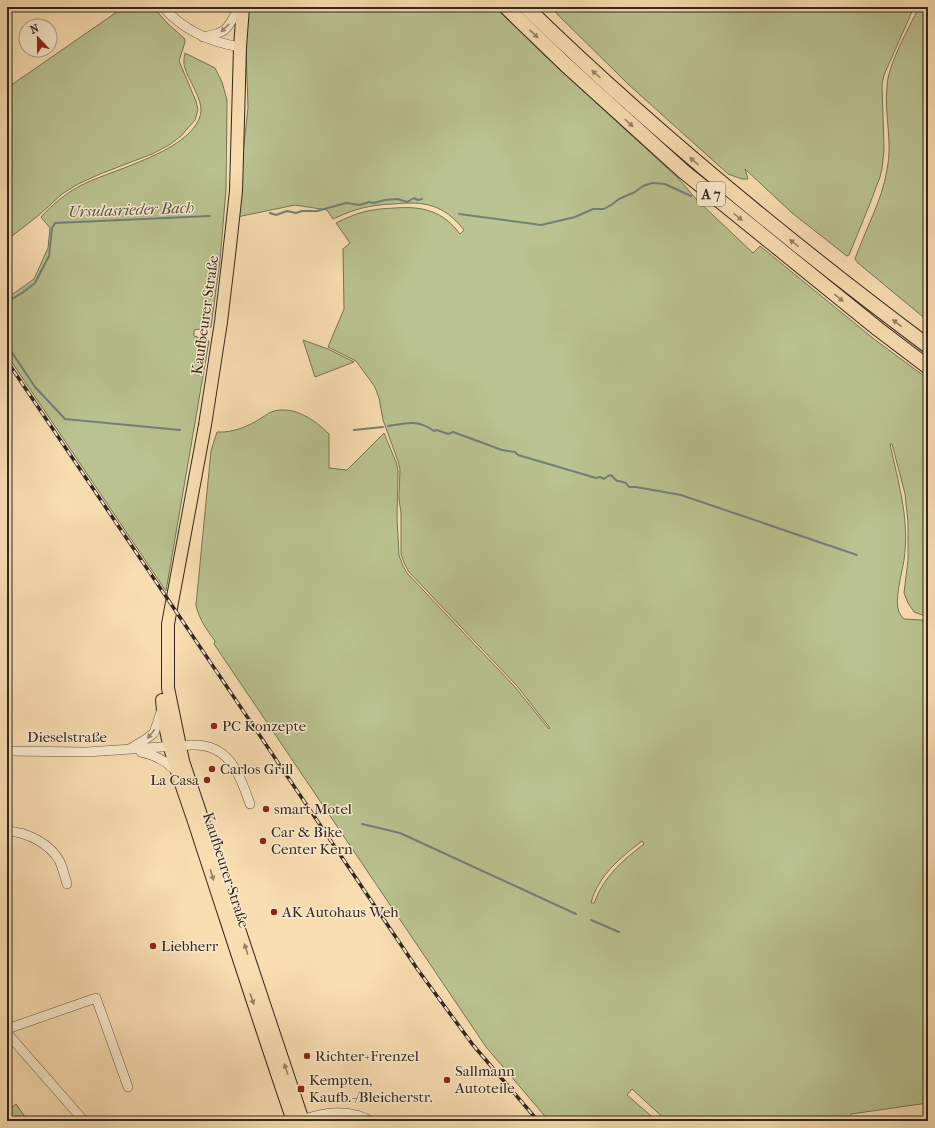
<svg xmlns="http://www.w3.org/2000/svg" width="935" height="1128" viewBox="0 0 935 1128" font-family="'IM FELL French Canon',serif">
<style>
.green{fill:#b9c290;stroke:#767458;fill-rule:evenodd}
.lines{fill:none;stroke-linecap:round;stroke-linejoin:round}
.stream{stroke:#738077;stroke-width:2}
.minor-casing{stroke:#645445;stroke-width:10}
.major-casing{stroke:#322621;stroke-width:14}
.highway-casing{stroke:#322621;stroke-width:16}
.minor{stroke:#fbeacd;stroke-width:9}
.major{stroke:#f9deb2;stroke-width:12}
.highway{stroke:#f9deb2;stroke-width:14}
.rail-casing{stroke:#322621;stroke-width:3.5}
.rail{stroke:#fbeacd;stroke-width:2;stroke-dasharray:6;stroke-linecap:butt}
.oneway{fill:#968877}
.oneway2{fill:#96826a}
.poi-dot{fill:#8f2418;stroke:#fbeacd;stroke-width:1.5}
.labels{text-anchor:middle;stroke-width:3;stroke-linejoin:round;paint-order:stroke}
.shield{fill:#fbeacd;stroke:#6e6155;stroke-width:1}
.shield-label{font-size:14px;font-weight:bold;fill:#322621}
.street-label{font-size:15px;fill:#322621;stroke:#fbeacd}
.poi-label{font-size:15px;fill:#322621;stroke:#fbeacd;text-anchor:start}
.water-label{font-size:16px;font-style:italic;fill:#52534c;stroke:#fbeacd}
</style>
<rect width="100%" height="100%" fill="#f9deb2"/>
<filter id="stains"><feTurbulence type="fractalNoise" baseFrequency=".005" numOctaves="4"/><feColorMatrix values="0 0 0 0 .2 0 0 0 0 .09 0 0 0 0 .02 0 0 0 .5 -.17"/></filter>
<radialGradient id="worn" r=".72"><stop offset=".6" stop-color="#630" stop-opacity="0"/><stop offset="1" stop-color="#630" stop-opacity=".3"/></radialGradient>
<!-- green -->
<g class="green">
<path d="M124,7H153L168,24L184,38L185,42L179,61L196,101L198,110L195,120L181,136L169,145L152,154L100,174L78,184L62,194L39,215L7,240V88Z"/>
<path d="M249,7H495L543,54L678,178L697,200L753,253L760,246L874,339L928,379V617L914,612L908,603L904,593L908,560V522L905,494L892,444H890C898,482 910,520 904,560C902,573 894,600 899,612C900,614 902,617 904,619L922,620L928,622V1103L851,1114L845,1121H667L632,1089L627,1095L657,1121H549L486,1047L214,644L215,641C206,629 199,619 196,605L211,451L217,432C234,433 249,426 263,417C266,415 270,412 274,411C295,406 315,420 329,434V468L347,470L384,433L396,462L398,470L397,518L399,555L403,566L407,573L515,687L549,729L550,728L517,686L409,572L405,565L401,554V513L399,499L400,469L398,461L383,420L379,398L375,387L356,361L328,347L344,309L343,249L350,243L336,223C358,212 370,209 395,208C423,206 443,211 460,234L464,230C443,204 425,201 393,204C368,205 355,209 333,219L327,210L295,205L237,217L239,191L248,107L246,46ZM642,841L644,844C622,861 604,876 594,903H591C598,876 620,858 642,841Z"/>
<path d="M550,7H914L884,75L882,84L884,150L882,169L880,177L869,206L849,255L847,256L792,213L745,169L748,179H742L728,174L628,84Z"/>
<path d="M919,7H928V321L858,263L855,259C865,230 882,201 887,170C893,142 884,114 887,86C888,64 909,28 919,7Z"/>
<path d="M185,53L215,68L222,82L227,100L226,190L220,260L211,327L194,330V336L209,341L166,591L7,355V286L13,294L34,279L48,248L50,228L41,217C52,205 64,195 78,187C108,170 197,151 201,111C202,98 188,80 185,68C183,63 184,58 185,53Z"/>
<path d="M303,340L328,349L354,362L315,377Z"/>
<path d="M16,1104L28,1121H7V1111Z"/>
</g>
<g class="lines">
<!-- stream -->
<g class="stream">
<path d="M270,213L276,215L287,211L296,213L302,211H317L346,203L360,205L369,202L374,203L385,200L398,199L407,202L414,198L418,200L422,199"/>
<path d="M459,214L541,225L575,217L593,209H604L611,205L619,199L635,192L643,186L652,183L665,184L691,196"/>
<path d="M7,302L22,293L35,283L49,256L52,228L55,223L210,216"/>
<path d="M7,352L11,351L35,387L65,419L180,430"/>
<path d="M388,426C406,423 417,419 434,431L437,430L448,434L453,432L502,450L515,452L518,455L596,478L600,477L604,479L608,476L611,475L617,481H619L626,483L629,487H636L681,495L857,555"/>
<path d="M354,430L383,427"/>
<path d="M362,824L400,833L576,914"/>
<path d="M591,920L619,932"/>
</g>
<!-- minor casing -->
<g class="minor-casing">
<g id="minor">
<path d="M163,7C183,30 210,42 240,47"/>
<path d="M203,37C229,32 227,29 239,7"/>
<path d="M131,748L146,739L154,733L162,709"/>
<path d="M7,751L87,752L191,745C229,743 239,773 250,804"/>
<path d="M141,752C156,755 166,761 176,771"/>
<path d="M7,831C27,832 51,844 60,862C63,869 65,877 67,884"/>
<path d="M7,1029L96,998L128,1087"/>
<path d="M7,1033L84,1121"/>
<path d="M300,1121C317,1114 337,1110 356,1115C361,1116 366,1119 371,1121"/>
</g>
</g>
<!-- major casing -->
<g class="major-casing">
<g id="major">
<path d="M243,7L240,47L236,191L229,255L221,322L205,425L168,624V688L183,761L303,1121"/>
<path d="M162,700C165,749 186,794 200,840C231,934 261,1028 293,1121"/>
</g>
</g>
<!-- highway casing -->
<g class="highway-casing">
<g id="highway">
<path d="M506,7L566,65L683,171L878,329L928,367"/>
<path d="M526,7C652,130 788,241 928,346"/>
</g>
</g>
<!-- minor -->
<use href="#minor" class="minor"/>
<!-- major -->
<use href="#major" class="major"/>
<!-- highway -->
<use href="#highway" class="highway"/>
<!-- rail casing -->
<g class="rail-casing">
<path id="rail" d="M7,361L418,970L473,1045L538,1121"/>
</g>
<!-- rail -->
<use href="#rail" class="rail"/>
</g>
<!-- one-way arrows -->
<defs><path id="oneway-solid" d="M-6-.8H1V-3.2L6.5 0L1 3.2V.8H-6Z"/></defs>
<g class="oneway">
<use href="#oneway-solid" transform="translate(225 28) rotate(136)"/>
<use href="#oneway-solid" transform="translate(151 734) rotate(129)"/>
</g>
<g class="oneway2">
<use href="#oneway-solid" transform="translate(534 34) rotate(44)"/>
<use href="#oneway-solid" transform="translate(596 74) rotate(-138)"/>
<use href="#oneway-solid" transform="translate(629 123) rotate(42)"/>
<use href="#oneway-solid" transform="translate(694 161) rotate(-140)"/>
<use href="#oneway-solid" transform="translate(738 217) rotate(39)"/>
<use href="#oneway-solid" transform="translate(794 243) rotate(-142)"/>
<use href="#oneway-solid" transform="translate(839 298) rotate(39)"/>
<use href="#oneway-solid" transform="translate(897 323) rotate(-143)"/>
<use href="#oneway-solid" transform="translate(212 875) rotate(73)"/>
<use href="#oneway-solid" transform="translate(246 949) rotate(-108)"/>
<use href="#oneway-solid" transform="translate(252 999) rotate(71)"/>
<use href="#oneway-solid" transform="translate(286 1069) rotate(-109)"/>
</g>
<!-- markers -->
<g class="poi-dot">
<circle cx="214" cy="726" r="4"/>
<circle cx="212" cy="769" r="4"/>
<circle cx="207" cy="780" r="4"/>
<circle cx="266" cy="809" r="4"/>
<circle cx="263" cy="841" r="4"/>
<circle cx="274" cy="912" r="4"/>
<circle cx="153" cy="946" r="4"/>
<circle cx="307" cy="1056" r="4"/>
<circle cx="447" cy="1080" r="4"/>
<rect x="297" y="1085" width="8" height="8" rx="2"/>
</g>
<g class="labels">
<!-- shield labels -->
<rect class="shield" x="697" y="182" width="28" height="24" rx="3"/>
<g class="shield-label">
<text x="711" y="199">A 7</text>
</g>
<!-- street labels -->
<g class="street-label">
<text transform="translate(205 315) rotate(-82)" y="5">Kaufbeurer Straße</text>
<text x="67" y="742">Dieselstraße</text>
<text transform="translate(226 870) rotate(72)" y="5">Kaufbeurer Straße</text>
</g>
<!-- poi labels -->
<g class="poi-label">
<text x="222" y="731">PC Konzepte</text>
<text x="220" y="774">Carlos Grill</text>
<text x="199" y="785" text-anchor="end">La Casa</text>
<text x="274" y="814">smart Motel</text>
<text x="271" y="837">Car &amp; Bike<tspan x="271" dy="17">Center Kern</tspan></text>
<text x="282" y="917">AK Autohaus Weh</text>
<text x="161" y="951">Liebherr</text>
<text x="315" y="1061">Richter+Frenzel</text>
<text x="455" y="1076">Sallmann<tspan x="455" dy="17">Autoteile</tspan></text>
<text x="309" y="1085">Kempten,<tspan x="309" dy="17">Kaufb.-/Bleicherstr.</tspan></text>
</g>
<!-- water labels -->
<g class="water-label">
<text transform="translate(131 209) rotate(-2)" y="6">Ursulasrieder Bach</text>
</g>
</g>
<!-- margin -->
<rect width="935" height="1128" fill="none" stroke="#f9deb2" stroke-width="24"/>
<rect x="8" y="8" width="919" height="1112" fill="none" stroke="#322621" stroke-width="2"/>
<rect x="12" y="12" width="911" height="1104" fill="none" stroke="#322621"/>
<!-- north arrow -->
<g transform="translate(38 38) rotate(338)"><circle r="19" fill="#fbeacd" stroke="#ab9c88"/>
<path d="M0-3L7 15L0 10L-7 15Z" fill="#8f2418"/>
<text y="-6" font-size="11" font-weight="bold" text-anchor="middle" fill="#322621">N</text>
</g>
<rect width="100%" height="100%" filter="url(#stains)"/>
<rect width="100%" height="100%" fill="url(#worn)"/>
</svg>
